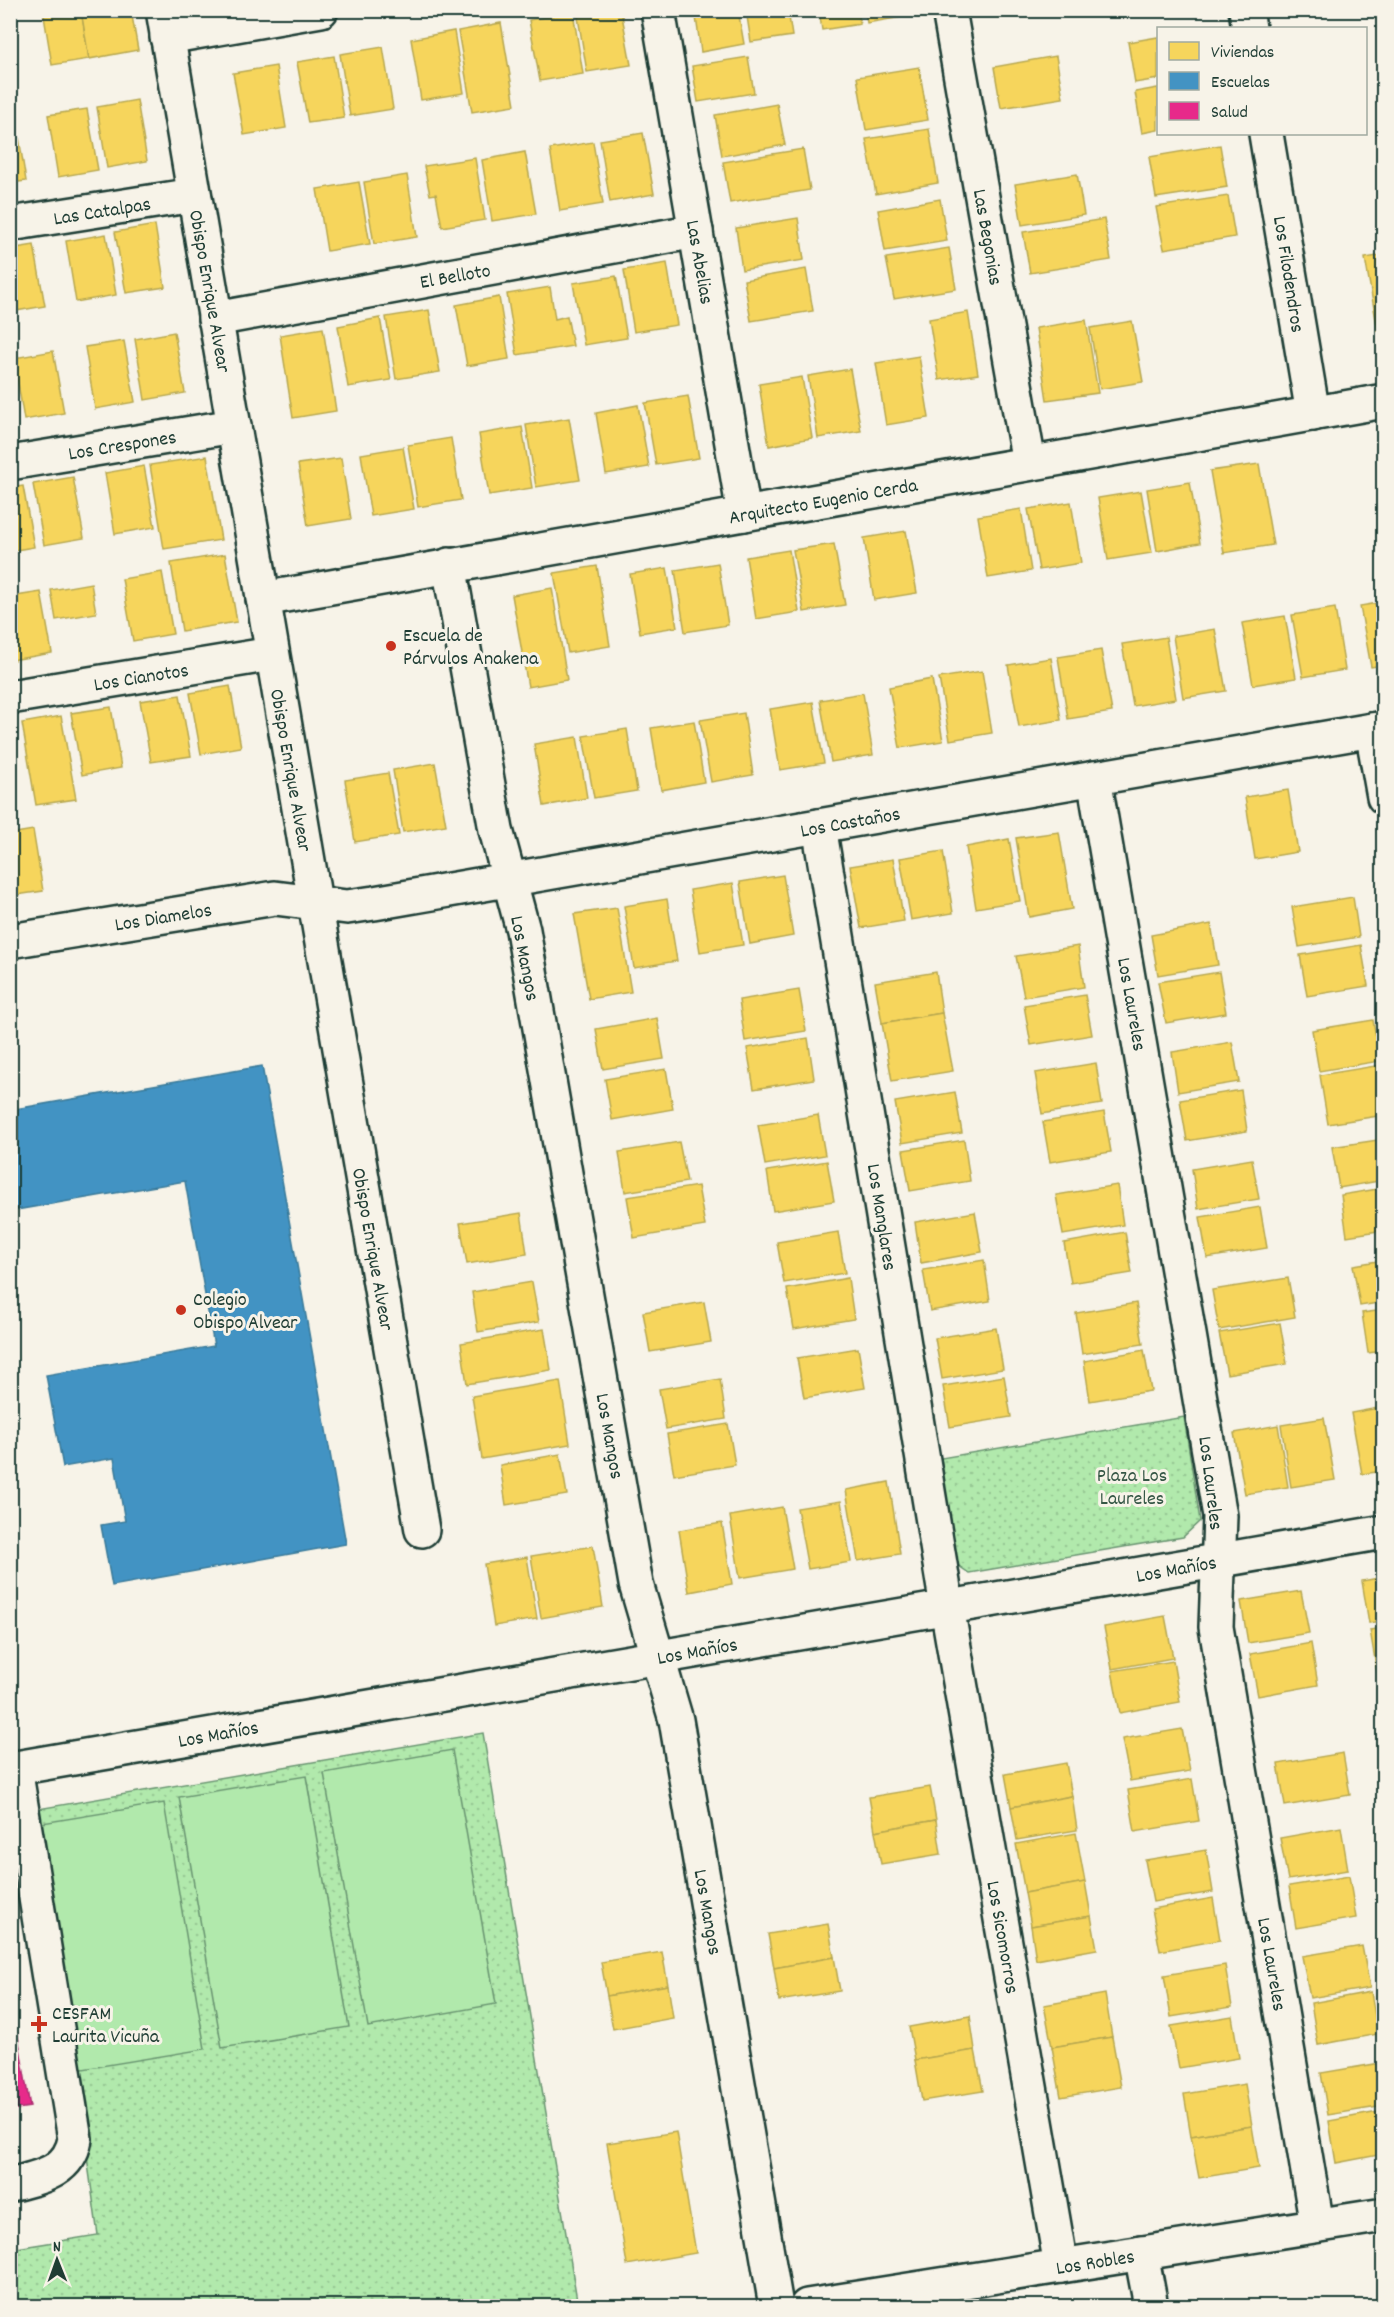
<svg xmlns="http://www.w3.org/2000/svg" width="1394" height="2317" viewBox="0 0 1394 2317" font-family="Dekko,sans-serif">
<style>
.park{fill:url(#park-dots);stroke:#689370;stroke-width:1.5}
.garden{fill:#b1e9ac;stroke:#689370;stroke-width:1.5}
.homes{fill:#f6d55c;stroke:#b6a750;stroke-width:1.5}
.schools{fill:#4393c3;stroke:#387998;stroke-width:1.5}
.health{fill:#e7298a;stroke:#ab2f70;stroke-width:1.5}
.lines{fill:none;stroke-linecap:round;stroke-linejoin:round}
.minor-casing{stroke:#1f3d34;stroke-width:38}
.minor{stroke:#f7f3e8;stroke-width:33}
.poi-dot{fill:#c8321e;stroke:#f7f3e8;stroke-width:2}
.labels{text-anchor:middle;stroke-width:6;stroke-linejoin:round;paint-order:stroke}
.street-label{font-size:20px;fill:#1f3d34;stroke:#f7f3e8}
.poi-label{font-size:20px;fill:#1f3d34;stroke:#f7f3e8;text-anchor:start}
.park-label{font-size:20px;fill:#355746;stroke:#f7f3e8}
</style>
<defs>
<pattern id="park-dots" width="8" height="8" patternUnits="userSpaceOnUse" patternTransform="scale(1.5)"><rect width="8" height="8" fill="#b1e9ac"/><path d="M2 2h.1M6 6h.1" fill="none" stroke="#98c995" stroke-width="1.8" stroke-linecap="round"/></pattern>
</defs>
<rect width="100%" height="100%" fill="#f7f3e8"/>
<filter id="ink" filterUnits="userSpaceOnUse"><feTurbulence type="fractalNoise" baseFrequency=".0167" numOctaves="2"/><feDisplacementMap in="SourceGraphic" scale="12" xChannelSelector="R" yChannelSelector="G"/><feConvolveMatrix kernelMatrix="1 2 1 2 8 2 1 2 1" color-interpolation-filters="sRGB"/></filter>
<g filter="url(#ink)">
<!-- park -->
<g class="park">
<path d="M1184,1417L1200,1521L1183,1537L969,1573L956,1564L941,1458Z"/>
<path d="M483,1733L578,2306H11V2249L98,2235L38,1809Z"/>
</g>
<!-- garden -->
<g class="garden">
<path d="M452,1750L496,2004L368,2027L324,1773Z"/>
<path d="M306,1776L349,2027L222,2048L179,1797Z"/>
<path d="M164,1803L205,2049L77,2070L36,1824Z"/>
</g>
<!-- homes -->
<g class="homes">
<path d="M43,10H81L89,59L52,65Z"/>
<path d="M81,10H131L138,50L89,59Z"/>
<path d="M621,10L631,65L587,72L577,11Z"/>
<path d="M695,10H738L744,44L701,52Z"/>
<path d="M746,10H788L792,36L751,42Z"/>
<path d="M819,10H858L860,24L822,30Z"/>
<path d="M865,10H908L909,16L867,23Z"/>
<path d="M573,12L583,74L540,81L529,20Z"/>
<path d="M501,23L515,105L472,112L458,31Z"/>
<path d="M454,31L464,93L421,100L411,39Z"/>
<path d="M1158,37V79L1135,83L1128,42Z"/>
<path d="M10,42L15,68L10,69Z"/>
<path d="M383,47L393,109L350,116L340,54Z"/>
<path d="M334,56L344,118L308,123L297,62Z"/>
<path d="M1056,56L1063,98L1001,108L994,67Z"/>
<path d="M748,57L754,93L698,102L692,66Z"/>
<path d="M276,66L286,128L244,135L233,73Z"/>
<path d="M919,67L928,120L866,130L857,77Z"/>
<path d="M1158,88V130L1142,133L1135,92Z"/>
<path d="M137,100L147,161L107,168L97,107Z"/>
<path d="M777,104L785,145L722,156L715,115Z"/>
<path d="M87,109L98,170L58,177L48,115Z"/>
<path d="M16,119L26,181L10,183V120Z"/>
<path d="M929,129L938,183L876,194L866,139Z"/>
<path d="M643,133L654,194L610,202L600,140Z"/>
<path d="M593,142L603,204L560,211L550,149Z"/>
<path d="M1220,145L1227,187L1156,198L1149,157Z"/>
<path d="M803,149L810,190L730,203L723,162Z"/>
<path d="M525,152L536,214L492,221L482,160Z"/>
<path d="M475,158L485,220L442,227L436,194L430,195L424,166Z"/>
<path d="M1077,174L1084,215L1022,225L1015,184Z"/>
<path d="M407,175L417,237L374,244L364,182Z"/>
<path d="M359,182L370,244L327,251L317,189Z"/>
<path d="M1228,196L1235,237L1164,249L1156,207Z"/>
<path d="M940,199L947,241L885,251L878,210Z"/>
<path d="M798,218L804,260L742,270L736,228Z"/>
<path d="M1104,219L1111,260L1030,273L1023,232Z"/>
<path d="M155,225L165,287L126,293L115,232Z"/>
<path d="M106,234L116,295L76,302L66,241Z"/>
<path d="M34,245L45,306L10,312V249Z"/>
<path d="M949,248L956,289L894,299L886,258Z"/>
<path d="M1384,255V330L1378,331L1365,258Z"/>
<path d="M667,263L677,325L634,332L624,270Z"/>
<path d="M806,269L813,311L751,321L744,280Z"/>
<path d="M616,276L627,338L584,345L573,283Z"/>
<path d="M550,287L555,319L567,316L573,346L517,355L507,294Z"/>
<path d="M499,297L509,359L467,366L456,305Z"/>
<path d="M429,310L440,372L396,379L386,317Z"/>
<path d="M968,312L978,374L939,380L929,319Z"/>
<path d="M380,318L391,380L348,387L338,326Z"/>
<path d="M1086,320L1098,393L1047,400L1036,328Z"/>
<path d="M1132,321L1143,382L1100,389L1090,328Z"/>
<path d="M323,328L336,411L293,418L280,335Z"/>
<path d="M174,332L185,393L145,400L135,339Z"/>
<path d="M124,341L135,402L95,409L85,347Z"/>
<path d="M53,351L64,413L24,420L14,358Z"/>
<path d="M919,356L929,418L886,425L876,363Z"/>
<path d="M850,369L861,431L818,438L808,376Z"/>
<path d="M802,377L812,438L769,446L759,384Z"/>
<path d="M688,396L699,458L656,465L645,403Z"/>
<path d="M638,405L649,467L606,474L596,413Z"/>
<path d="M569,418L580,480L536,487L526,425Z"/>
<path d="M522,427L532,488L489,495L479,434Z"/>
<path d="M451,438L461,500L418,507L408,445Z"/>
<path d="M403,447L414,509L371,516L361,454Z"/>
<path d="M207,456L221,540L164,549L150,465Z"/>
<path d="M341,458L351,519L308,526L298,464Z"/>
<path d="M1259,464L1273,545L1224,553L1210,471Z"/>
<path d="M144,466L155,527L115,534L105,473Z"/>
<path d="M73,477L84,538L44,545L33,484Z"/>
<path d="M1190,482L1200,543L1157,551L1147,489Z"/>
<path d="M23,486L34,547L10,551V488Z"/>
<path d="M1141,491L1152,553L1108,560L1098,498Z"/>
<path d="M1071,502L1081,563L1039,570L1028,509Z"/>
<path d="M1021,509L1031,571L988,578L978,516Z"/>
<path d="M906,531L917,593L874,600L864,538Z"/>
<path d="M834,544L845,605L804,612L793,550Z"/>
<path d="M789,550L799,612L756,619L746,557Z"/>
<path d="M225,554L237,622L182,631L171,563Z"/>
<path d="M718,563L728,625L685,632L675,570Z"/>
<path d="M597,566L610,646L568,653L554,573Z"/>
<path d="M667,568L677,627L640,633L630,574Z"/>
<path d="M162,572L173,634L133,641L122,579Z"/>
<path d="M91,583L96,613L56,620L51,590Z"/>
<path d="M552,588L567,680L528,687L512,595Z"/>
<path d="M41,592L52,653L12,660L10,597Z"/>
<path d="M1384,602V665L1371,667L1360,606Z"/>
<path d="M1335,608L1345,670L1303,677L1292,615Z"/>
<path d="M1285,616L1296,678L1253,685L1242,623Z"/>
<path d="M1215,629L1226,691L1183,698L1173,636Z"/>
<path d="M1166,637L1176,699L1133,706L1122,644Z"/>
<path d="M1101,650L1112,712L1068,719L1058,657Z"/>
<path d="M1051,658L1061,720L1019,727L1008,665Z"/>
<path d="M982,671L992,733L950,740L939,678Z"/>
<path d="M932,679L943,741L900,748L889,687Z"/>
<path d="M230,686L241,747L201,754L190,693Z"/>
<path d="M863,693L873,755L831,762L820,700Z"/>
<path d="M180,695L191,756L151,762L140,701Z"/>
<path d="M813,702L824,763L780,770L770,709Z"/>
<path d="M111,707L121,768L82,775L71,713Z"/>
<path d="M744,713L753,775L711,782L700,720Z"/>
<path d="M61,716L76,799L36,805L22,723Z"/>
<path d="M694,721L704,782L661,790L651,728Z"/>
<path d="M627,729L637,791L594,798L583,736Z"/>
<path d="M577,737L587,798L544,806L534,744Z"/>
<path d="M435,763L446,825L403,832L393,770Z"/>
<path d="M388,773L399,835L355,842L345,780Z"/>
<path d="M1288,790L1298,852L1255,859L1245,797Z"/>
<path d="M33,830L43,891L10,896V834Z"/>
<path d="M1059,832L1072,909L1029,917L1016,838Z"/>
<path d="M1009,839L1020,901L976,908L966,847Z"/>
<path d="M943,851L953,913L911,920L900,858Z"/>
<path d="M893,859L904,921L861,928L850,866Z"/>
<path d="M783,875L793,936L750,944L740,882Z"/>
<path d="M733,883L743,945L700,952L690,890Z"/>
<path d="M1353,897L1359,937L1299,947L1292,907Z"/>
<path d="M667,899L677,961L634,968L624,906Z"/>
<path d="M617,908L631,992L589,999L574,914Z"/>
<path d="M1211,924L1218,965L1158,975L1151,935Z"/>
<path d="M1361,945L1368,986L1307,996L1300,955Z"/>
<path d="M1078,946L1084,987L1024,997L1016,956Z"/>
<path d="M936,972L942,1013L882,1023L875,982Z"/>
<path d="M1219,972L1226,1013L1166,1023L1158,982Z"/>
<path d="M799,990L806,1031L745,1041L739,1000Z"/>
<path d="M1085,995L1092,1035L1031,1045L1024,1005Z"/>
<path d="M942,1013L953,1071L892,1081L882,1023Z"/>
<path d="M657,1018L664,1059L603,1069L596,1029Z"/>
<path d="M1373,1020L1380,1061L1319,1071L1312,1030Z"/>
<path d="M808,1038L814,1079L754,1089L747,1048Z"/>
<path d="M1232,1042L1239,1082L1178,1092L1172,1052Z"/>
<path d="M1096,1063L1102,1104L1042,1114L1035,1073Z"/>
<path d="M1381,1065L1384,1115L1328,1124L1320,1075Z"/>
<path d="M666,1069L673,1109L612,1120L605,1079Z"/>
<path d="M1241,1090L1247,1131L1187,1141L1180,1100Z"/>
<path d="M955,1092L962,1133L902,1143L895,1102Z"/>
<path d="M1104,1112L1111,1152L1050,1162L1043,1122Z"/>
<path d="M818,1115L825,1155L765,1165L758,1125Z"/>
<path d="M1384,1139V1180L1339,1188L1332,1147Z"/>
<path d="M964,1140L970,1181L910,1191L903,1150Z"/>
<path d="M679,1142L687,1182L625,1192L619,1152Z"/>
<path d="M1252,1159L1259,1199L1198,1209L1192,1169Z"/>
<path d="M827,1161L834,1201L773,1211L767,1171Z"/>
<path d="M1117,1185L1123,1225L1063,1235L1056,1195Z"/>
<path d="M698,1186L705,1226L634,1238L627,1197Z"/>
<path d="M1384,1188V1230L1347,1236L1341,1195Z"/>
<path d="M1260,1207L1267,1248L1207,1258L1200,1217Z"/>
<path d="M975,1212L982,1252L921,1263L915,1222Z"/>
<path d="M521,1213L527,1254L467,1264L460,1223Z"/>
<path d="M838,1232L845,1273L784,1283L777,1242Z"/>
<path d="M1125,1232L1132,1273L1071,1283L1064,1243Z"/>
<path d="M984,1260L990,1301L930,1311L923,1270Z"/>
<path d="M1384,1260V1302L1360,1306L1353,1265Z"/>
<path d="M848,1278L854,1319L794,1329L787,1289Z"/>
<path d="M1288,1278L1295,1317L1219,1330L1212,1290Z"/>
<path d="M532,1282L539,1322L478,1332L472,1292Z"/>
<path d="M704,1302L711,1342L650,1352L643,1312Z"/>
<path d="M1136,1303L1143,1344L1082,1354L1076,1313Z"/>
<path d="M1384,1310V1351L1368,1353L1362,1313Z"/>
<path d="M1280,1323L1287,1364L1227,1374L1219,1333Z"/>
<path d="M996,1328L1003,1369L942,1379L935,1338Z"/>
<path d="M544,1329L551,1370L467,1384L461,1343Z"/>
<path d="M858,1348L865,1388L804,1398L797,1358Z"/>
<path d="M1144,1350L1151,1391L1090,1401L1084,1361Z"/>
<path d="M1004,1376L1011,1417L950,1427L943,1386Z"/>
<path d="M720,1379L726,1419L666,1429L659,1389Z"/>
<path d="M560,1381L570,1444L482,1459L472,1396Z"/>
<path d="M1384,1407V1471L1362,1474L1351,1413Z"/>
<path d="M1324,1418L1335,1480L1291,1487L1281,1425Z"/>
<path d="M728,1424L735,1465L674,1475L667,1434Z"/>
<path d="M1278,1425L1288,1487L1245,1494L1234,1433Z"/>
<path d="M560,1454L567,1495L506,1505L500,1465Z"/>
<path d="M889,1482L900,1554L858,1561L846,1490Z"/>
<path d="M841,1501L851,1562L808,1569L797,1508Z"/>
<path d="M782,1507L793,1569L740,1578L730,1516Z"/>
<path d="M722,1523L732,1584L689,1592L679,1530Z"/>
<path d="M593,1546L603,1607L541,1618L531,1556Z"/>
<path d="M527,1557L537,1619L494,1626L484,1564Z"/>
<path d="M1384,1577V1620L1369,1623L1362,1581Z"/>
<path d="M1301,1591L1309,1633L1248,1643L1241,1601Z"/>
<path d="M1165,1616L1173,1658L1112,1669L1104,1627Z"/>
<path d="M1384,1628V1671L1377,1672L1370,1630Z"/>
<path d="M1311,1643L1318,1685L1258,1696L1250,1654Z"/>
<path d="M1173,1661L1180,1702L1120,1713L1112,1671Z"/>
<path d="M1182,1729L1190,1771L1130,1781L1122,1739Z"/>
<path d="M1343,1753L1350,1795L1285,1806L1278,1764Z"/>
<path d="M1066,1763L1072,1796L1011,1807L1005,1774Z"/>
<path d="M1192,1779L1199,1821L1135,1832L1128,1790Z"/>
<path d="M930,1787L936,1820L875,1831L869,1797Z"/>
<path d="M1072,1796L1077,1830L1017,1840L1011,1807Z"/>
<path d="M936,1820L941,1854L881,1864L875,1831Z"/>
<path d="M1341,1827L1348,1870L1288,1880L1280,1838Z"/>
<path d="M1076,1833L1085,1882L1025,1893L1016,1844Z"/>
<path d="M1206,1850L1213,1892L1153,1902L1145,1860Z"/>
<path d="M1349,1876L1356,1918L1296,1928L1289,1886Z"/>
<path d="M1085,1882L1091,1916L1031,1926L1025,1893Z"/>
<path d="M1213,1898L1220,1940L1160,1951L1152,1909Z"/>
<path d="M1091,1916L1097,1949L1036,1960L1031,1926Z"/>
<path d="M828,1924L834,1957L774,1968L768,1934Z"/>
<path d="M1362,1946L1370,1988L1310,1998L1302,1956Z"/>
<path d="M662,1952L668,1985L607,1996L601,1962Z"/>
<path d="M834,1957L840,1991L779,2001L774,1968Z"/>
<path d="M1225,1965L1232,2007L1171,2017L1164,1975Z"/>
<path d="M668,1985L673,2018L613,2029L607,1996Z"/>
<path d="M1371,1992L1378,2034L1318,2045L1311,2003Z"/>
<path d="M1105,1994L1112,2037L1052,2047L1044,2005Z"/>
<path d="M970,2016L975,2050L915,2060L909,2027Z"/>
<path d="M1232,2016L1239,2058L1179,2068L1171,2026Z"/>
<path d="M1112,2037L1121,2087L1061,2097L1052,2047Z"/>
<path d="M975,2050L983,2091L922,2101L915,2060Z"/>
<path d="M1381,2063L1384,2106L1328,2115L1321,2073Z"/>
<path d="M1245,2084L1252,2126L1191,2136L1184,2094Z"/>
<path d="M1384,2111V2154L1336,2163L1329,2121Z"/>
<path d="M1252,2126L1259,2168L1199,2178L1191,2136Z"/>
<path d="M676,2132L696,2253L627,2265L607,2143Z"/>
</g>
<!-- schools -->
<path class="schools" d="M262,1066L346,1544L112,1586L101,1525L125,1521L114,1458L63,1467L46,1375L214,1346L185,1181L10,1211V1110Z"/>
<!-- health -->
<path class="health" d="M10,1990L30,2107L10,2110Z"/>
<g class="lines">
<!-- minor casing -->
<g class="minor-casing">
<g id="minor">
<path d="M163,10L422,1530"/>
<path d="M658,10L744,514"/>
<path d="M949,10L1029,463"/>
<path d="M1246,10L1249,28"/>
<path d="M167,37L321,10"/>
<path d="M1266,134L1313,414"/>
<path d="M10,224L194,195"/>
<path d="M215,319L696,231"/>
<path d="M10,463L234,426"/>
<path d="M449,565L496,830L523,930L636,1584L676,1720L776,2306"/>
<path d="M263,599L1384,401"/>
<path d="M10,697L272,654"/>
<path d="M1372,730L1384,797"/>
<path d="M1094,778L1220,1516L1216,1627L1317,2225"/>
<path d="M819,826L947,1607L1061,2266"/>
<path d="M10,941L275,898L347,907L374,903L1384,728"/>
<path d="M10,1769L1384,1532"/>
<path d="M10,2185C39,2177 69,2173 75,2139L15,1768"/>
<path d="M1141,2253L1151,2306"/>
<path d="M807,2306L1384,2215"/>
</g>
</g>
<!-- minor -->
<use href="#minor" class="minor"/>
</g>
</g>
<!-- markers -->
<g class="poi-dot">
<circle cx="391" cy="646" r="6"/>
<circle cx="181" cy="1310" r="6"/>
<path d="M36 2015h6v6h6v6h-6v6h-6v-6h-6v-6h6z"/>
</g>
<g class="labels">
<!-- street labels -->
<g class="street-label">
<text transform="translate(102 210) rotate(-9)" y="7">Las Catalpas</text>
<text transform="translate(989 237) rotate(80)" y="7">Las Begonias</text>
<text transform="translate(701 262) rotate(80)" y="7">Las Abelias</text>
<text transform="translate(1290 274) rotate(81)" y="7">Los Filodendros</text>
<text transform="translate(455 275) rotate(-10)" y="7">El Belloto</text>
<text transform="translate(211 291) rotate(80)" y="7">Obispo Enrique Alvear</text>
<text transform="translate(122 444) rotate(-9)" y="7">Los Crespones</text>
<text transform="translate(823 500) rotate(-10)" y="7">Arquitecto Eugenio Cerda</text>
<text transform="translate(141 676) rotate(-9)" y="7">Los Cianotos</text>
<text transform="translate(292 770) rotate(80)" y="7">Obispo Enrique Alvear</text>
<text transform="translate(850 821) rotate(-10)" y="7">Los Castaños</text>
<text transform="translate(163 916) rotate(-9)" y="7">Los Diamelos</text>
<text transform="translate(526 958) rotate(79)" y="7">Los Mangos</text>
<text transform="translate(1133 1004) rotate(80)" y="7">Los Laureles</text>
<text transform="translate(883 1217) rotate(81)" y="7">Los Manglares</text>
<text transform="translate(374 1249) rotate(80)" y="7">Obispo Enrique Alvear</text>
<text transform="translate(611 1436) rotate(80)" y="7">Los Mangos</text>
<text transform="translate(1212 1483) rotate(83)" y="7">Los Laureles</text>
<text transform="translate(1176 1568) rotate(-10)" y="7">Los Mañíos</text>
<text transform="translate(697 1650) rotate(-10)" y="7">Los Mañíos</text>
<text transform="translate(218 1733) rotate(-10)" y="7">Los Mañíos</text>
<text transform="translate(709 1912) rotate(80)" y="7">Los Mangos</text>
<text transform="translate(1004 1937) rotate(80)" y="7">Los Sicomorros</text>
<text transform="translate(1273 1964) rotate(80)" y="7">Los Laureles</text>
<text transform="translate(1095 2261) rotate(-9)" y="7">Los Robles</text>
</g>
<!-- poi labels -->
<g class="poi-label">
<text x="403" y="641">Escuela de<tspan x="403" dy="23">Párvulos Anakena</tspan></text>
<text x="193" y="1305">Colegio<tspan x="193" dy="23">Obispo Alvear</tspan></text>
<text x="52" y="2019">CESFAM<tspan x="52" dy="23">Laurita Vicuña</tspan></text>
</g>
<!-- park labels -->
<g class="park-label">
<text x="1132" y="1481">Plaza Los<tspan x="1132" dy="23">Laureles</tspan></text>
</g>
</g>
<!-- margin -->
<rect width="1394" height="2317" fill="none" stroke="#f7f3e8" stroke-width="36"/>
<rect x="18" y="18" width="1358" height="2281" fill="none" stroke="#1f3d34" stroke-width="2" filter="url(#ink)"/>
<!-- legend -->
<rect x="1157" y="27" width="210" height="108" fill="#f7f3e8" stroke="#a1aaa0" stroke-width="1.5"/>
<rect x="1169" y="42" width="30" height="18" fill="#f6d55c" stroke="#a1aaa0" stroke-width="1.5"/>
<text x="1211" y="57" font-size="18" fill="#1f3d34">Viviendas</text>
<rect x="1169" y="72" width="30" height="18" fill="#4393c3" stroke="#a1aaa0" stroke-width="1.5"/>
<text x="1211" y="87" font-size="18" fill="#1f3d34">Escuelas</text>
<rect x="1169" y="102" width="30" height="18" fill="#e7298a" stroke="#a1aaa0" stroke-width="1.5"/>
<text x="1211" y="117" font-size="18" fill="#1f3d34">Salud</text>
<!-- north arrow -->
<g transform="translate(57 2260) rotate(359)" stroke="#f7f3e8" stroke-width="4.5" paint-order="stroke">
<path d="M0-4.5L10 22L0 15L-10 22Z" fill="#1f3d34"/>
<text y="-9" font-size="16" font-weight="bold" text-anchor="middle" fill="#1f3d34">N</text>
</g>
</svg>
